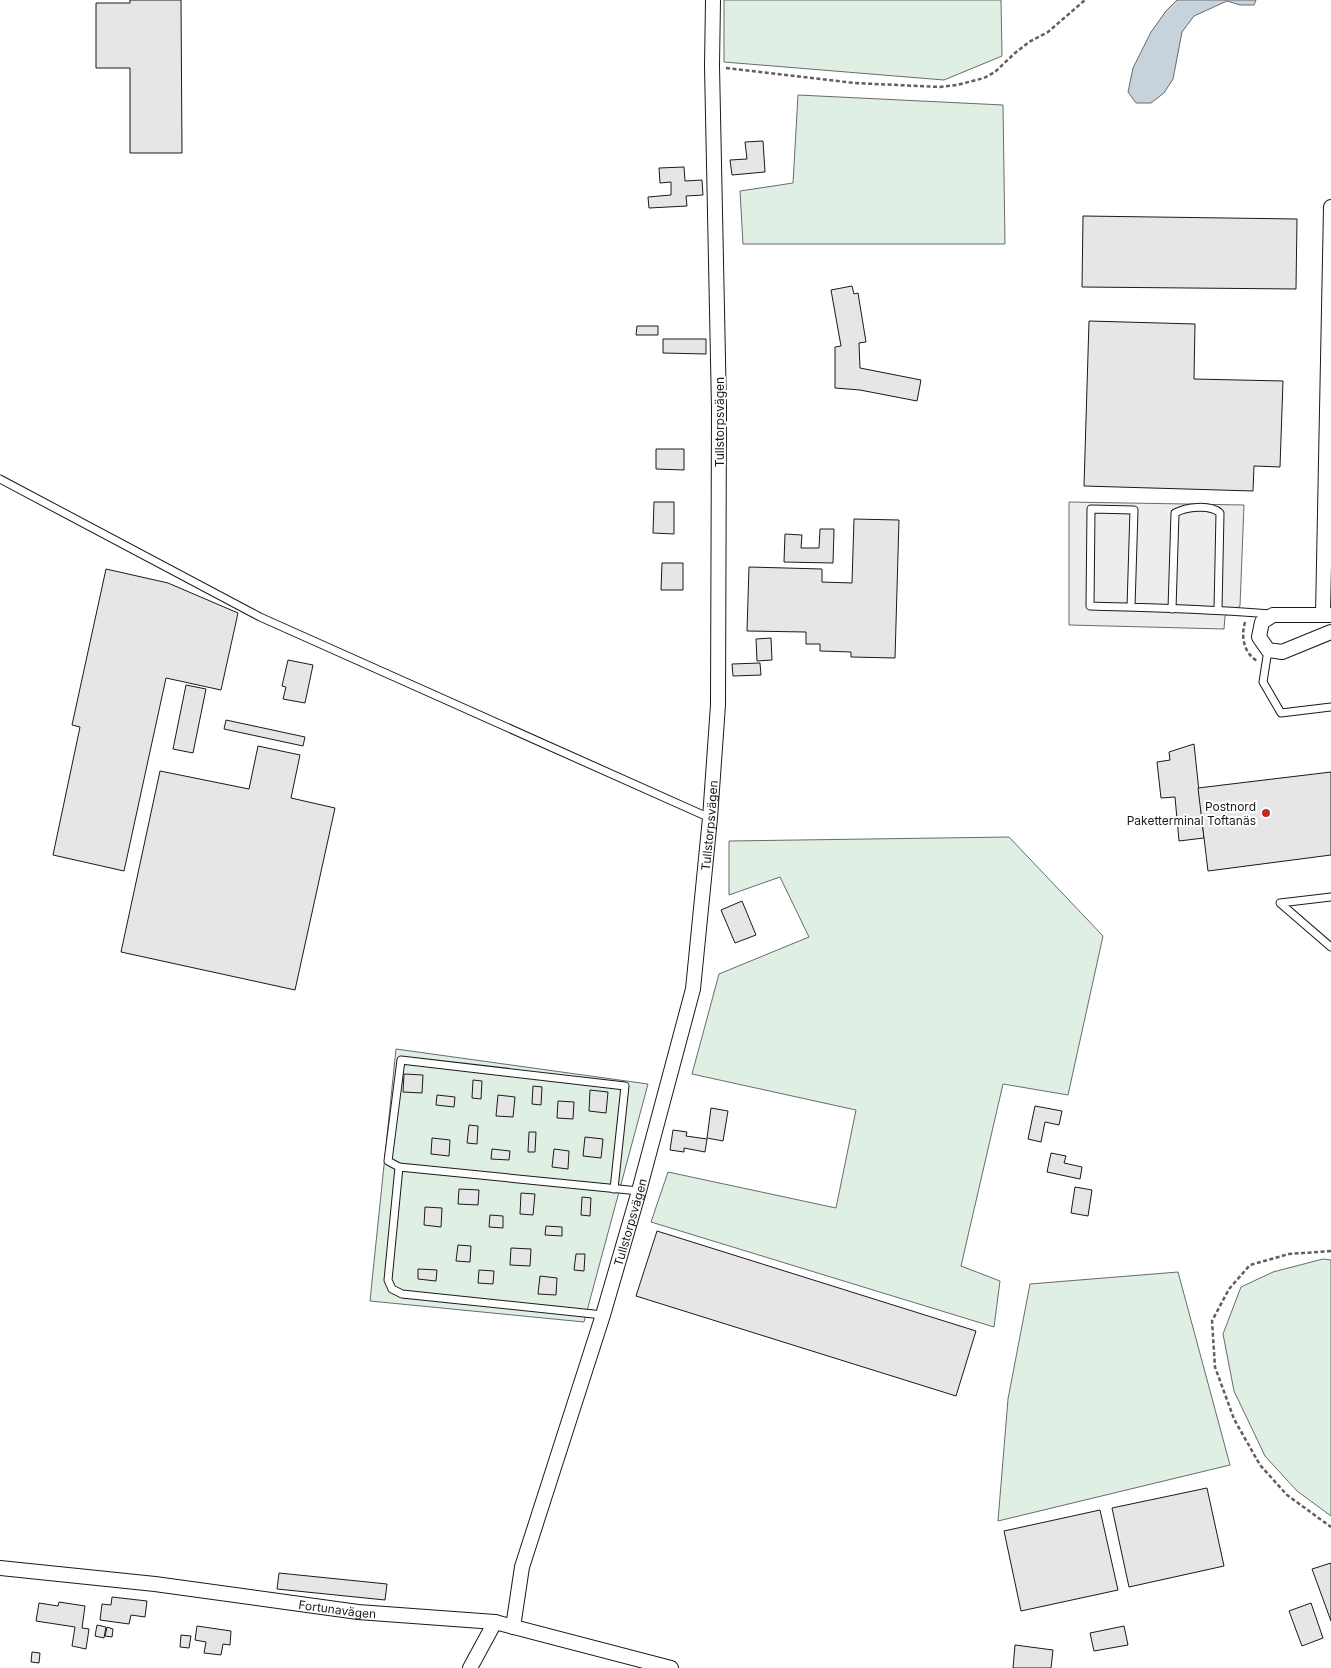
<svg xmlns="http://www.w3.org/2000/svg" width="1331" height="1668" font-family="Inter,sans-serif">
<rect width="100%" height="100%" fill="#fff"/>
<g fill="#e0efe3" stroke="#6a6a6a">
<polygon points="724,0 1001,0 1002,56 944,80 724,62"/>
<polygon points="798,95 1003,105 1005,244 743,244 740,191 793,183"/>
<polygon points="1009,837 1103,936 1068,1095 1003,1084 961,1266 1000,1281 994,1327 651,1222 668,1172 836,1208 856,1110 692,1074 719,974 809,937 780,877 729,895 729,841"/>
<polygon points="396,1049 648,1084 584,1322 370,1301"/>
<polygon points="1323,1259 1331,1260 1331,1516 1297,1491 1265,1456 1234,1391 1223,1334 1241,1287 1273,1272"/>
<polygon points="1178,1272 1230,1465 998,1521 1008,1399 1030,1284"/>
</g>
<polygon fill="#ededed" stroke="#6a6a6a" points="1069,502 1244,505 1240,606 1225,616 1224,629 1069,625"/>
<polygon fill="#c6d2dc" stroke="#6a6a6a" points="1177,0 1256,0 1254,5 1240,5 1227,1 1194,16 1182,32 1173,79 1164,93 1151,103 1136,103 1128,92 1133,68 1151,32 1166,11"/>
<g fill="#e6e6e6" stroke="#1a1a1a">
<polygon points="130,0 181,0 182,153 130,153 130,68 96,68 96,3 130,3"/>
<polygon points="763,141 765,172 732,175 730,160 747,159 745,142"/>
<polygon points="684,167 685,181 702,180 703,195 686,196 687,206 649,208 648,197 671,195 671,182 660,183 659,168"/>
<polygon points="1083,216 1297,219 1296,289 1082,287"/>
<polygon points="852,286 854,294 858,293 866,342 859,343 860,368 921,380 917,401 860,390 835,388 835,347 841,346 831,290"/>
<polygon points="1089,321 1195,324 1194,379 1283,381 1280,467 1254,466 1253,491 1084,486"/>
<polygon points="637,326 658,326 658,335 636,335"/>
<polygon points="663,339 706,339 706,354 663,353"/>
<polygon points="656,449 684,449 684,470 656,469"/>
<polygon points="654,502 674,502 674,534 653,533"/>
<polygon points="854,519 899,520 895,658 851,657 851,652 820,651 820,644 806,644 806,632 747,631 749,567 822,569 822,582 852,583"/>
<polygon points="820,529 834,529 833,563 784,562 785,534 802,535 801,548 819,548"/>
<polygon points="662,563 683,563 683,590 661,590"/>
<polygon points="106,569 168,583 238,613 221,690 166,678 124,871 53,855 80,727 72,725"/>
<polygon points="771,638 772,660 757,661 756,639"/>
<polygon points="288,660 313,665 305,703 283,699 286,687 282,686"/>
<polygon points="760,663 761,675 733,676 732,664"/>
<polygon points="186,685 206,689 193,753 173,749"/>
<polygon points="226,720 305,737 303,746 224,729"/>
<polygon points="1194,744 1204,838 1179,841 1175,797 1161,798 1157,762 1170,760 1169,752"/>
<polygon points="258,746 300,755 291,798 335,808 295,990 121,952 160,771 249,789"/>
<polygon points="1331,772 1331,855 1208,871 1198,788"/>
<polygon points="742,901 756,935 735,943 721,910"/>
<polygon points="404,1074 423,1075 422,1093 403,1092"/>
<polygon points="473,1080 482,1081 481,1099 472,1098"/>
<polygon points="533,1086 542,1087 541,1105 532,1104"/>
<polygon points="590,1090 608,1092 606,1113 589,1111"/>
<polygon points="437,1095 455,1097 454,1107 436,1105"/>
<polygon points="498,1095 515,1097 513,1117 496,1116"/>
<polygon points="558,1101 574,1102 573,1119 557,1118"/>
<polygon points="1035,1106 1062,1111 1059,1125 1045,1122 1041,1142 1028,1139"/>
<polygon points="711,1108 728,1111 723,1141 707,1138"/>
<polygon points="469,1125 478,1126 477,1144 467,1143"/>
<polygon points="673,1130 687,1132 686,1136 707,1139 705,1152 684,1148 684,1152 670,1150"/>
<polygon points="529,1132 536,1132 535,1152 528,1152"/>
<polygon points="585,1137 603,1139 601,1158 583,1156"/>
<polygon points="432,1138 450,1140 449,1156 431,1154"/>
<polygon points="492,1149 510,1151 509,1160 491,1159"/>
<polygon points="554,1149 569,1151 568,1169 552,1167"/>
<polygon points="1051,1153 1066,1156 1064,1163 1082,1167 1080,1179 1047,1172"/>
<polygon points="1075,1187 1092,1190 1088,1216 1071,1213"/>
<polygon points="459,1189 479,1190 478,1205 458,1204"/>
<polygon points="521,1193 535,1194 533,1215 520,1214"/>
<polygon points="582,1197 591,1198 590,1216 581,1215"/>
<polygon points="425,1207 442,1208 441,1227 424,1225"/>
<polygon points="490,1215 503,1216 503,1228 489,1227"/>
<polygon points="546,1226 562,1227 562,1236 545,1235"/>
<polygon points="657,1231 976,1331 956,1396 636,1296"/>
<polygon points="458,1245 471,1246 470,1262 456,1261"/>
<polygon points="511,1248 531,1249 530,1266 510,1265"/>
<polygon points="576,1254 585,1254 584,1271 574,1270"/>
<polygon points="418,1269 437,1270 436,1281 418,1279"/>
<polygon points="479,1270 494,1271 493,1284 478,1283"/>
<polygon points="540,1276 557,1278 556,1295 538,1294"/>
<polygon points="1207,1488 1224,1566 1129,1587 1112,1508"/>
<polygon points="1100,1510 1118,1590 1021,1611 1004,1531"/>
<polygon points="1331,1563 1331,1621 1312,1569"/>
<polygon points="279,1573 387,1584 385,1600 277,1589"/>
<polygon points="112,1597 147,1601 145,1617 131,1615 129,1624 100,1620 102,1604 111,1605"/>
<polygon points="59,1602 85,1606 82,1628 89,1629 86,1649 72,1646 75,1627 36,1621 39,1603 58,1606"/>
<polygon points="1311,1603 1323,1638 1302,1646 1289,1611"/>
<polygon points="97,1625 106,1627 104,1638 95,1636"/>
<polygon points="197,1626 231,1631 230,1645 223,1644 221,1655 204,1653 206,1642 195,1640"/>
<polygon points="1124,1626 1128,1645 1094,1651 1090,1633"/>
<polygon points="107,1627 113,1629 112,1637 105,1636"/>
<polygon points="181,1635 191,1636 189,1648 180,1647"/>
<polygon points="1015,1645 1053,1650 1051,1668 1013,1668"/>
<polygon points="32,1652 40,1653 39,1663 31,1662"/>
</g>
<g fill="none" stroke-linecap="round" stroke-linejoin="round">
<defs>
<g id="lane">
<polyline points="0,479 260,617 710,818"/>
<path d="M1131 607 1134 510 1091 509 1090 606C1150 608 1210 609 1270 614"/>
<path d="M1172 609 1175 513C1186 507 1210 504 1220 513L1218 610"/>
<polyline points="1268,650 1263,682 1281,713 1331,707"/>
<polyline points="1331,897 1280,903 1331,947"/>
<polyline points="399,1167 388,1161 401,1060 625,1086 614,1189"/>
<polyline points="603,1315 402,1294 392,1289 388,1280 399,1167 639,1191"/>
</g>
<g id="street">
<polyline points="1323,615 1331,207"/>
<polyline points="1330,615 1273,615 1262,622 1259,637 1268,650 1282,652 1331,632"/>
<path id="s1" d="M0 1568 155 1584 358 1612 495 1622 671 1668"/>
<path id="s2" d="M513 1627 522 1567 603 1315 639 1191 693 989 710 818 718 705 719 408 712 66 713 0"/>
<polyline points="470,1668 495,1622"/>
</g>
</defs>
<use href="#lane" stroke="#1a1a1a" stroke-width="9"/>
<use href="#street" stroke="#1a1a1a" stroke-width="16"/>
<g stroke="#5f5f5f" stroke-width="2.5" stroke-dasharray="4 2.5" stroke-linecap="butt">
<polyline points="726,68 854,83 940,87 957,85 984,78 995,72 1015,53 1029,42 1048,32 1085,0"/>
<path d="M1245 622C1241 636 1243 652 1257 661"/>
<polyline points="1331,1251 1289,1254 1250,1265 1229,1289 1212,1321 1215,1367 1234,1419 1260,1465 1287,1495 1331,1527"/>
</g>
<use href="#lane" stroke="#fff" stroke-width="7"/>
<use href="#street" stroke="#fff" stroke-width="14"/>
</g>
<circle fill="#c62828" stroke="#fff" stroke-width="2" cx="1266" cy="813" r="5"/>
<g text-anchor="middle" dominant-baseline="central" stroke-width="4" stroke-linejoin="round" paint-order="stroke">
<g font-size="12" fill="#1a1a1a" stroke="#fff">
<text transform="translate(719 422) rotate(-90)">Tullstorpsvägen</text>
<text stroke="none"><textPath href="#s2" startOffset="828">Tullstorpsvägen</textPath></text>
<text stroke="none"><textPath href="#s2" startOffset="422">Tullstorpsvägen</textPath></text>
<text stroke="none"><textPath href="#s1" startOffset="340">Fortunavägen</textPath></text>
</g>
<g font-size="12" fill="#1a1a1a" stroke="#fff" text-anchor="end">
<text x="1256" y="806">Postnord<tspan x="1256" dy="14">Paketterminal Toftanäs</tspan></text>
</g>
</g>
</svg>
